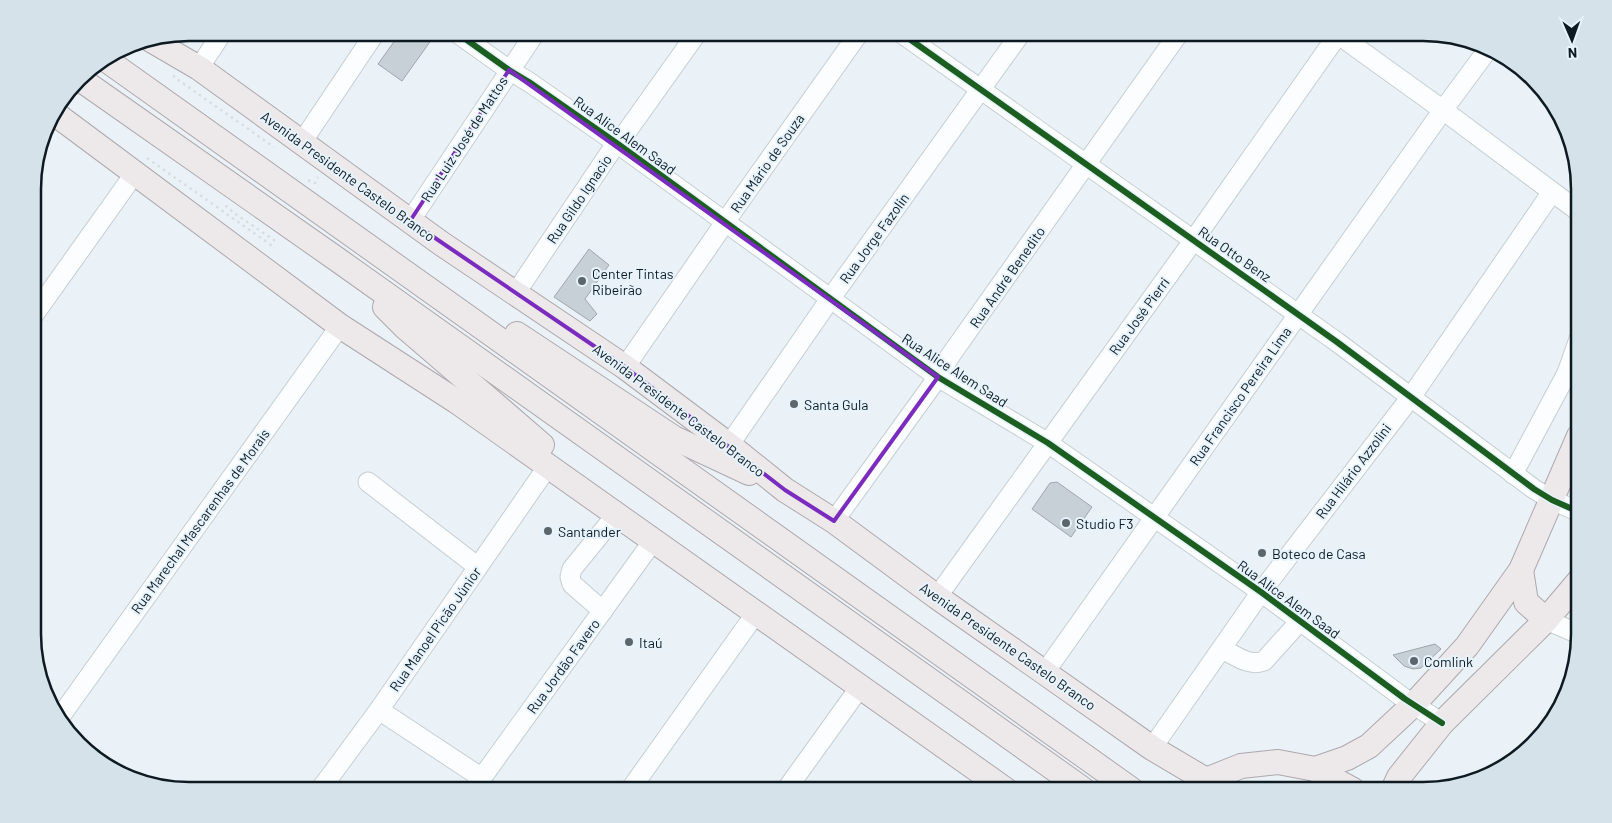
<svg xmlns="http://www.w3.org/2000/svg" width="1612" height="823" font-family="Barlow,sans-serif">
<rect width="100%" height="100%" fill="#ebf2f7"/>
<g fill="#c6d0d6" stroke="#9da7ac">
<polygon points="401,32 437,32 402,81 378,64"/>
<polygon points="589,249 609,265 585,299 597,314 590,321 554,297"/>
<polygon points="1057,482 1092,507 1071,537 1032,509 1050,483"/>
<polygon points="1435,644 1441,649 1421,668 1413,669 1404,666 1393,655"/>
</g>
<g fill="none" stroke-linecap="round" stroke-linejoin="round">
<defs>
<g id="minor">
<polyline points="457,33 509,70 529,82 618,144 938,377 1048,443 1261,592 1405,699 1442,723"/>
<polyline points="901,33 1337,342 1534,489 1552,500 1579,512"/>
<polyline points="1336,33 1443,110 1578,211"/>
<polyline points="199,68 222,33"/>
<polyline points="302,142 375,33"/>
<polyline points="410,221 535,33"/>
<polyline points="515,294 613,148 618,144 697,33"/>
<polyline points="33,316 135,173"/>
<polyline points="625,367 737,205 859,33"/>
<polyline points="729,445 828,302 1021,33"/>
<polyline points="1513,474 1567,373 1579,339"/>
<polyline points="368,482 478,567"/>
<polyline points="834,521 938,377 950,356 1179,33"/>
<polyline points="937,597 1188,248 1339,33"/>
<polyline points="603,611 572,584 570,577 572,569 616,515"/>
<polyline points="1546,620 1579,634"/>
<path d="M1222 649C1235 655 1249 667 1264 661L1300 621"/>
<polyline points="1045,672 1443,110 1489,48"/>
<polyline points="379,710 482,778"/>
<polyline points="60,717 340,326"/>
<polyline points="1152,748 1261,592 1411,397 1552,192"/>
<polyline points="320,790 379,710 548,466"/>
<polyline points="473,790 653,541"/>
<polyline points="630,790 756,613"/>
<polyline points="786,790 860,687"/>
</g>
<g id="major">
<polyline points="151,40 199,68 442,244 625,367 729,445 785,490 834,521 937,597 1152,748 1206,780"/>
<polyline points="105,59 1132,790"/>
<polyline points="80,79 338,260 1084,790"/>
<polyline points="54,113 340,326 456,401 1006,790"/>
<polyline points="385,307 406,328 542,445"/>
<polyline points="517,334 674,438 749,473"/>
<polyline points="1521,570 1526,602 1546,620"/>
<polyline points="1315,769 1347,758 1369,746 1414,704 1467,646 1521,570 1579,436"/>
<polyline points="1193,789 1206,780 1241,766 1278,762 1315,769 1353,790"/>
<polyline points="1393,790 1399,777 1442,723 1546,620 1579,581"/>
</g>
</defs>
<use href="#minor" stroke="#c4ced4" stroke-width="21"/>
<use href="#major" stroke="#ada8ad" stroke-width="26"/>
<g stroke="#daddde" stroke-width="2.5" stroke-dasharray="2.5 4" stroke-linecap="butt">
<polyline points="174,75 174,77 274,147"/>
<polyline points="147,158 271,245 274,240 234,213 224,204"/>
<polyline points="308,180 315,183 318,177"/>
</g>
<use href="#minor" stroke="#fcfdfe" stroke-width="19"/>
<use href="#major" stroke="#ede9ea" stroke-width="24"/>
<defs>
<g id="cycleway">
<polyline points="457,33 509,70 529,82 618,144 938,377 1048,443 1261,592 1405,699 1442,723"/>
<polyline points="901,33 1337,342 1534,489 1552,500 1579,512"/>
</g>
</defs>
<use href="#cycleway" stroke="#e6f3fc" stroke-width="9"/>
<use href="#cycleway" stroke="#1b5e20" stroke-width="6"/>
</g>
<path fill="none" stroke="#7b2cbf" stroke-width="4" stroke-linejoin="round" d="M509 70 938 377 834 521 785 490 625 367 410 221Z"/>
<g fill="#5b666c" stroke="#e6f3fc" stroke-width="2">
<circle cx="582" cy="281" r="5"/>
<circle cx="794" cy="404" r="5"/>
<circle cx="1066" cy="523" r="5"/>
<circle cx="548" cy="531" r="5"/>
<circle cx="1262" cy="553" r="5"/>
<circle cx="629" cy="642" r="5"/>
<circle cx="1414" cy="661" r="5"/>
</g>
<g text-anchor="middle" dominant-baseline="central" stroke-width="4" stroke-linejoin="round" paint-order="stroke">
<g font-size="14" fill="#0e1a21" stroke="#e6f3fc">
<text transform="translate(625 135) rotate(36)">Rua Alice Alem Saad</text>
<text transform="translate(464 139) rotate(-57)">Rua Luiz José de Mattos</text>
<text transform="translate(767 163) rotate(-55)">Rua Mário de Souza</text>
<text transform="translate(348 176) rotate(36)">Avenida Presidente Castelo Branco</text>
<text transform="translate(579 199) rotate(-56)">Rua Gildo Ignacio</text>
<text transform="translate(874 238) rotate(-54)">Rua Jorge Fazolin</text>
<text transform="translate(1235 254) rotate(35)">Rua Otto Benz</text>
<text transform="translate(1007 277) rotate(-55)">Rua André Benedito</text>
<text transform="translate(1139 316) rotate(-54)">Rua José Pierri</text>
<text transform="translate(955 370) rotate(33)">Rua Alice Alem Saad</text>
<text transform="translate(1240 396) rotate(-55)">Rua Francisco Pereira Lima</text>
<text transform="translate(679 410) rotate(37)">Avenida Presidente Castelo Branco</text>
<text transform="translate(1353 471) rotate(-53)">Rua Hilário Azzolini</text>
<text transform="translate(200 521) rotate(-54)">Rua Marechal Mascarenhas de Morais</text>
<text transform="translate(1289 599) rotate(36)">Rua Alice Alem Saad</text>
<text transform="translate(435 629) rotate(-55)">Rua Manoel Picão Júnior</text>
<text transform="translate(1008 646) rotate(35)">Avenida Presidente Castelo Branco</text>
<text transform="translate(563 666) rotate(-54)">Rua Jordão Favero</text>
</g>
<g font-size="14" fill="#0e1a21" stroke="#e6f3fc" text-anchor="start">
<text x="592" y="273">Center Tintas<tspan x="592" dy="16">Ribeirão</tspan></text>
<text x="804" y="404">Santa Gula</text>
<text x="1076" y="523">Studio F3</text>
<text x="558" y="531">Santander</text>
<text x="1272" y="553">Boteco de Casa</text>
<text x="639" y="642">Itaú</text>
<text x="1424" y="661">Comlink</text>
</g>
</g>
<path d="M0 0H1612V823H0ZM189 41H1423A148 148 0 0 1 1571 189V634A148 148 0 0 1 1423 782H189A148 148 0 0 1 41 634V189A148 148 0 0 1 189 41Z" fill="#d5e2ea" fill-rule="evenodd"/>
<path fill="none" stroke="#0e1a21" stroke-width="2.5" d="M189 41H1423A148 148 0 0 1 1571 189V634A148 148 0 0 1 1423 782H189A148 148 0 0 1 41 634V189A148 148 0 0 1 189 41Z"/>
<g transform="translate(1572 40) rotate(178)" stroke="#e6f3fc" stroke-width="4" paint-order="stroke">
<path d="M0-4L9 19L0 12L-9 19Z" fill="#0e1a21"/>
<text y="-8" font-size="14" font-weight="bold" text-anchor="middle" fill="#0e1a21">N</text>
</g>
</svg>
